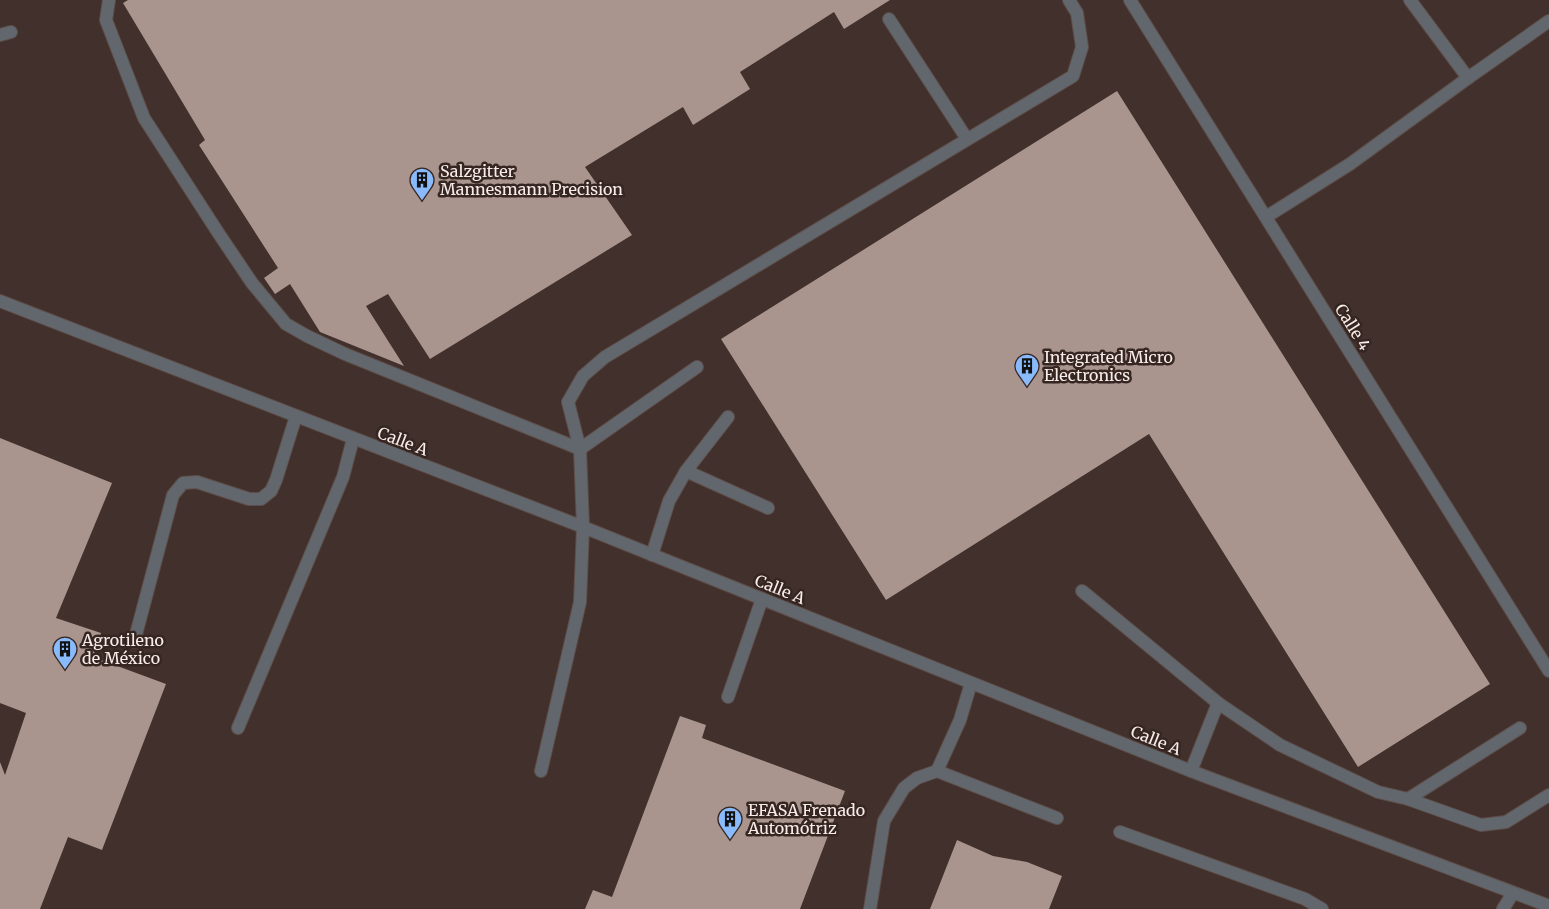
<svg xmlns="http://www.w3.org/2000/svg" width="1549" height="909" font-family="Merriweather,serif">
<rect width="100%" height="100%" fill="#41302b"/>
<g fill="#a9948e">
<polygon points="128,0 890,0 844,29 834,12 740,72 750,89 693,125 683,107 585,167 632,235 430,359 388,294 366,306 404,366 320,332 290,284 275,294 264,278 278,268 199,145 205,140 123,3"/>
<polygon points="1117,91 1490,684 1358,767 1149,434 886,600 721,339"/>
<polygon points="0,438 112,483 56,618 101,633 93,657 166,684 102,850 68,837 40,909 0,909 0,762 5,775 26,713 0,703"/>
<polygon points="680,716 706,725 702,738 845,791 800,909 585,909 593,890 612,897"/>
<polygon points="957,840 993,856 1027,862 1062,876 1049,909 930,909"/>
</g>
<g fill="none" stroke-linecap="round" stroke-linejoin="round">
<defs>
<g id="minor">
<polyline points="109,0 106,20 144,118 219,234 252,283 286,324 307,336 345,354 580,449"/>
<polyline points="1130,0 1549,671"/>
<polyline points="889,19 967,139"/>
<polyline points="0,35 11,32"/>
<polyline points="1468,78 1549,21"/>
<polyline points="1266,217 1350,164 1468,78 1410,0"/>
<polyline points="0,301 583,527 1191,771 1549,906"/>
<polyline points="580,449 697,367"/>
<polyline points="686,471 768,508"/>
<polyline points="652,555 669,501 686,471 728,417"/>
<polyline points="1082,591 1218,703"/>
<polyline points="134,642 173,495 183,483 197,482 249,499 261,499 271,491 276,480 296,416"/>
<polyline points="971,683 960,720 937,771 1057,818"/>
<polyline points="728,697 762,599"/>
<polyline points="238,728 343,477 353,439"/>
<polyline points="541,771 580,602 583,527 580,449 568,402 583,376 605,357 1073,76 1082,47 1077,13 1069,0"/>
<polyline points="1191,771 1218,703 1280,745 1378,792 1408,799 1481,825 1506,822 1549,795"/>
<polyline points="1408,799 1520,728"/>
<polyline points="1120,832 1305,899 1322,909"/>
<polyline points="870,909 884,821 904,788 917,778 937,771"/>
<polyline points="1503,909 1513,893"/>
</g>
</defs>
<use href="#minor" stroke="#5e4e49" stroke-width="14"/>
<use href="#minor" stroke="#62676e" stroke-width="12"/>
</g>
<defs>
<symbol id="building-pin" viewBox="-11 -11 22 30"><path d="M0 17L-7.5 6A9.5 9.5 0 1 1 7.5 6Z" fill="#88bafc" stroke="#362621"/><path d="M-4-6H4V6H1V3H-1V6H-4ZM-2.5-4.3h1.7v1.8h-1.7ZM.8-4.3h1.7v1.8H.8ZM-2.5-1h1.7V.8h-1.7ZM.8-1h1.7V.8H.8Z" fill="#111"/></symbol>
</defs>
<g fill-rule="evenodd">
<use href="#building-pin" x="408" y="166" width="28" height="38"/>
<use href="#building-pin" x="1013" y="352" width="28" height="38"/>
<use href="#building-pin" x="51" y="635" width="28" height="38"/>
<use href="#building-pin" x="716" y="805" width="28" height="38"/>
</g>
<g text-anchor="middle" dominant-baseline="central" stroke-width="5" stroke-linejoin="round" paint-order="stroke">
<g font-size="16" fill="#f8ece9" stroke="#362621" text-anchor="start">
<text x="440" y="171">Salzgitter<tspan x="440" dy="18">Mannesmann Precision</tspan></text>
<text x="1044" y="357">Integrated Micro<tspan x="1044" dy="18">Electronics</tspan></text>
<text x="82" y="640">Agrotileno<tspan x="82" dy="18">de México</tspan></text>
<text x="748" y="810">EFASA Frenado<tspan x="748" dy="18">Automótriz</tspan></text>
</g>
<g font-size="16" fill="#f8ece9" stroke="#362621">
<text transform="translate(1353 327) rotate(58)">Calle 4</text>
<text transform="translate(403 441) rotate(21)">Calle A</text>
<text transform="translate(780 589) rotate(22)">Calle A</text>
<text transform="translate(1156 740) rotate(22)">Calle A</text>
</g>
</g>
</svg>
